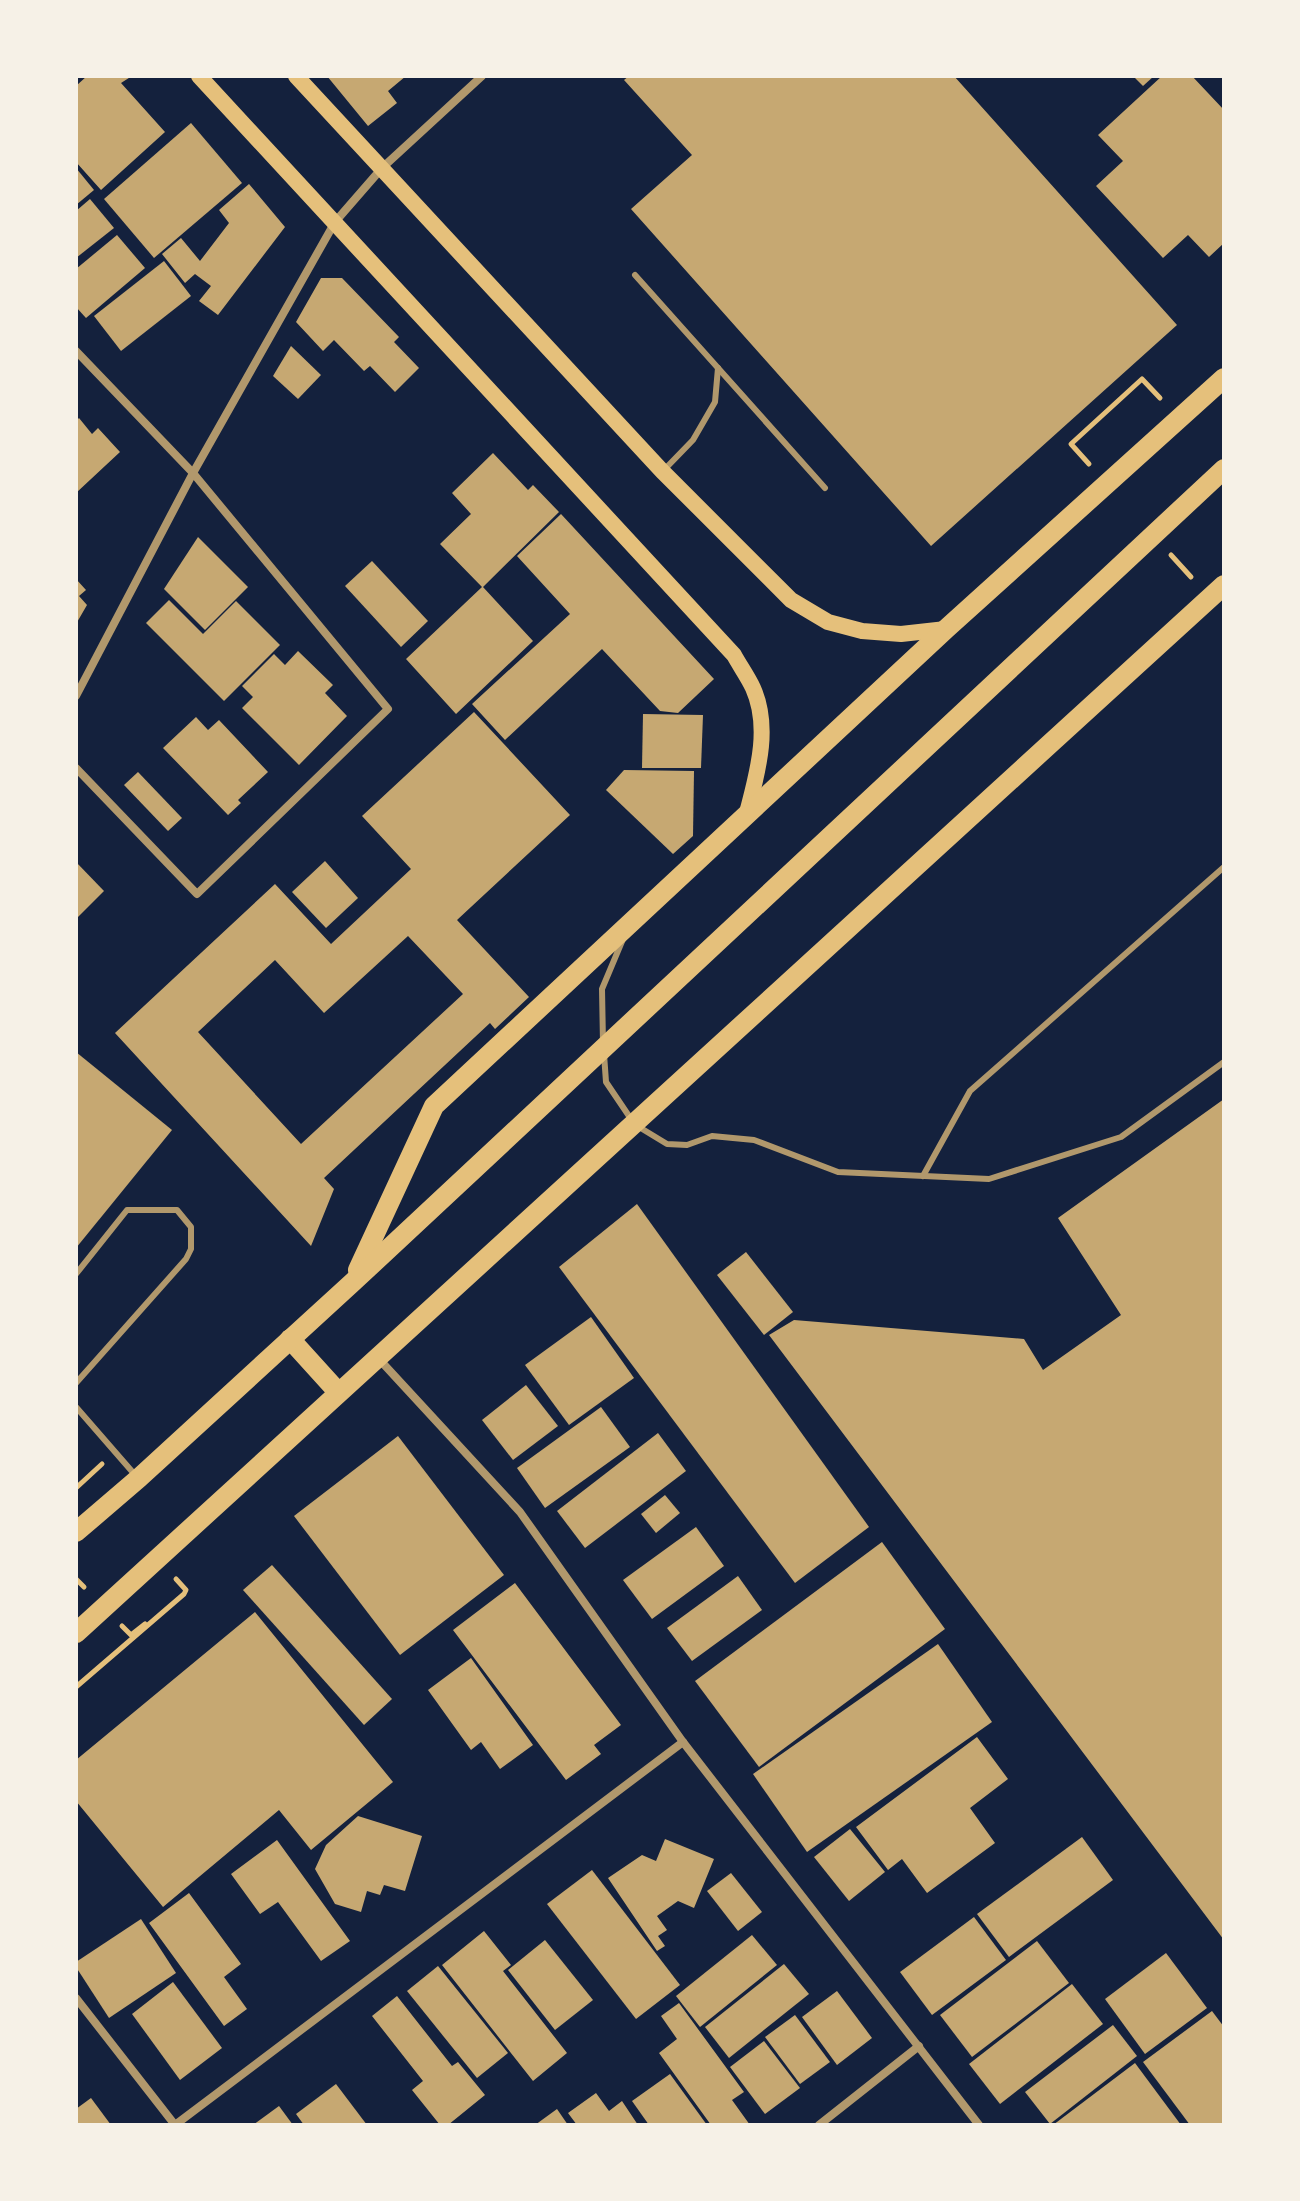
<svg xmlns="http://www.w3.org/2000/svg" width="1300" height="2201" font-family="'Golos Text',sans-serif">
<rect width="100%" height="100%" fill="#14213d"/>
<g fill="#c6a872" fill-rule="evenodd">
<polygon points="87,76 132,76 121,83 165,132 101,190 76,162 76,86"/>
<polygon points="327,76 406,76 388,91 397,103 368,126"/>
<polygon points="629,76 954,76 1177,325 931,546 631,209 692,155 624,80"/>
<polygon points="1133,76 1154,76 1143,86"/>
<polygon points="1162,76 1192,76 1224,110 1224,243 1209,257 1188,235 1163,258 1096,186 1123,161 1098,135"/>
<polygon points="191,123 242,183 154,258 104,199"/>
<polygon points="76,168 94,190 76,205"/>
<polygon points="249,184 285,227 218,315 199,301 211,286 195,274 185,283 162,254 181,238 200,261 229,223 219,210"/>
<polygon points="90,199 114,228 76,258 76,211"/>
<polygon points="117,235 145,268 86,318 76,307 76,269"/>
<polygon points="164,261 191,296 121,351 94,316"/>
<polygon points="321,278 342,278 399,337 394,342 419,368 395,392 370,366 364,371 334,340 323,351 296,322"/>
<polygon points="291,346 321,375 298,399 273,376"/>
<polygon points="79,418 92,434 98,428 120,452 76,493 76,421"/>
<polygon points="493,453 528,490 533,485 559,512 483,587 533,641 456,714 406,659 482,587 440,544 471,514 452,493"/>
<polygon points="561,514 714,679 678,713 660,711 602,649 505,740 472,704 570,614 517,556"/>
<polygon points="198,537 248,587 205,630 164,589"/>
<polygon points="372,561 428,621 401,647 345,586"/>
<polygon points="76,579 86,590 79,596 87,605 76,624"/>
<polygon points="169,600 203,634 236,601 280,645 224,701 146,623"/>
<polygon points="298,651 333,685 325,693 347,716 299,765 242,708 253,697 242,686 274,654 285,665"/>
<path d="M474 712 570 815 457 920 529 997 495 1029 490 1023 324 1178 334 1189 311 1246 115 1033 275 884 331 944 411 869 362 816ZM408 936 463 994 301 1144 198 1032 275 960 324 1013Z"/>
<polygon points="643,714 703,715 701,768 642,768"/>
<polygon points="196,717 208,730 219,720 268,772 238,800 241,803 228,815 163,748"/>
<polygon points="624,770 694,771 693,836 673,854 606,790"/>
<polygon points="138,772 182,818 168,831 124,785"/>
<polygon points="325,861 358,898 326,928 292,892"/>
<polygon points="76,862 104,891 76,919"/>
<polygon points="76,1052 172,1130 76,1248"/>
<polygon points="1224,1099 1224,1940 769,1335 794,1320 1024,1339 1043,1370 1121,1315 1058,1218"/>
<polygon points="637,1204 869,1527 795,1583 559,1267"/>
<polygon points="746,1252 793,1312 764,1335 717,1275"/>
<polygon points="591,1317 634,1378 569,1425 525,1365"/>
<polygon points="526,1385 558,1426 513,1460 482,1420"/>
<polygon points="601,1407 630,1447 545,1508 517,1468"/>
<polygon points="658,1433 686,1471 585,1548 557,1511"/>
<polygon points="398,1436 504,1575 400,1655 294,1516"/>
<polygon points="665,1495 680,1513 656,1533 641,1514"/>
<polygon points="696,1527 724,1566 652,1619 623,1580"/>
<polygon points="882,1542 945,1629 759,1767 695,1681"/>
<polygon points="272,1565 392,1699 364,1725 243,1590"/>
<polygon points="738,1576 762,1610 692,1661 667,1628"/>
<polygon points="515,1583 621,1725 594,1745 601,1754 566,1780 453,1630"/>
<polygon points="255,1612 393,1782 311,1850 279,1810 163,1907 76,1801 76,1760"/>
<polygon points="938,1644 992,1722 807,1852 753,1774"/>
<polygon points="471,1658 533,1745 500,1769 481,1742 471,1750 428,1690"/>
<polygon points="977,1737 1008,1779 970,1808 995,1843 927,1893 902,1859 888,1870 856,1827"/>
<polygon points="358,1816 422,1836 405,1891 384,1885 380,1895 367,1891 361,1912 335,1904 315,1869 326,1845"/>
<polygon points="850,1829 885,1872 849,1901 814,1857"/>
<polygon points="1082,1837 1113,1880 1009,1957 977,1914"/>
<polygon points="665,1839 714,1859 694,1908 678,1901 657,1916 667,1930 658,1936 665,1946 657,1951 608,1878 642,1855 656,1861"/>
<polygon points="277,1840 350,1941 321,1961 278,1902 260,1914 231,1874"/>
<polygon points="592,1870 680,1985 636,2019 547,1904"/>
<polygon points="731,1873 762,1912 738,1931 707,1891"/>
<polygon points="189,1893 241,1964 224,1977 247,2009 224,2026 149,1923"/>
<polygon points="974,1917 1006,1960 932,2015 900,1972"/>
<polygon points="141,1919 176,1973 109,2018 76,1967 76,1962"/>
<polygon points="484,1931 511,1965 503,1971 567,2053 533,2081 442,1965"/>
<polygon points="752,1935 777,1965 700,2027 676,1996"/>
<polygon points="545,1940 593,2000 555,2030 508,1970"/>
<polygon points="1037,1941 1069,1983 972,2057 940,2015"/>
<polygon points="1166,1953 1207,2008 1145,2054 1105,1999"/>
<polygon points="784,1964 809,1994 729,2058 705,2027"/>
<polygon points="438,1966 508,2053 477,2078 407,1991"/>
<polygon points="173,1982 222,2048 180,2080 132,2014"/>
<polygon points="1072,1984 1103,2024 1000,2104 969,2064"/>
<polygon points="837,1991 872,2038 837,2065 802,2017"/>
<polygon points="397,1996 452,2066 458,2062 485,2095 448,2125 440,2125 412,2090 423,2081 372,2016"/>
<polygon points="679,2003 744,2092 732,2100 750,2125 711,2125 659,2053 677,2039 661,2016"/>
<polygon points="1212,2011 1224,2027 1224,2125 1190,2125 1143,2062"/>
<polygon points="795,2015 830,2062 800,2084 765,2037"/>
<polygon points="1113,2025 1137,2056 1050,2124 1025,2092"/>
<polygon points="764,2041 800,2088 765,2114 730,2067"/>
<polygon points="1135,2063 1181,2125 1053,2125"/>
<polygon points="670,2074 707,2125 649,2125 632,2101"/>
<polygon points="336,2084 367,2125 304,2125 296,2114"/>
<polygon points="596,2093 609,2111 622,2101 638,2125 577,2125 568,2113"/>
<polygon points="91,2098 111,2125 76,2125 76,2109"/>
<polygon points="279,2106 293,2125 253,2125"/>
<polygon points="557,2109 568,2125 535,2125"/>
</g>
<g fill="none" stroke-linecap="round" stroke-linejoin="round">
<g stroke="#e5c07b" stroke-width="5">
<polyline points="1089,464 1071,444 1142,379 1160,398"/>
<polyline points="1171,555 1191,577"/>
<polyline points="76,1488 102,1464"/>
<polyline points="76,1579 84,1587"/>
<polyline points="122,1626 131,1635 145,1624"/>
<polyline points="76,1687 184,1594 186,1590 176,1579"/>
</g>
<g stroke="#b1986c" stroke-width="6">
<polyline points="635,275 825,488"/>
<polyline points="663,471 693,440 715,402 718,368"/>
<polyline points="603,1043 602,989 623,939"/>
<polyline points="604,1054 606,1082 631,1119"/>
<polyline points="639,1127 667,1144 687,1145 712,1136 754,1140 838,1172 989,1179 1121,1137 1224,1062"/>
<polyline points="923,1176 970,1091 1224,867"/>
<polyline points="76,1274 127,1210 177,1210 191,1227 191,1249 186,1259 76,1383"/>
<polyline points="76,1407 136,1476"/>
</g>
<g stroke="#b1986c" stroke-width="8">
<polyline points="76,351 193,473 388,709 197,894 76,768"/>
<polyline points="76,696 193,473 335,222 382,168 482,76"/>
<polyline points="378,1358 520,1512 683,1742 979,2125"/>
<polyline points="76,1998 175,2125 683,1742"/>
<polyline points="819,2125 919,2046"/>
</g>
<g stroke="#e5c07b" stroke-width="16">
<path d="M199 76 734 655C740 666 748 677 753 688 771 728 757 774 747 813"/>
<polyline points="296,76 662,471 791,600 828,622 862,631 901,634 946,629"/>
</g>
<g stroke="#e5c07b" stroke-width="20">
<polyline points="358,1270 434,1106 946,629 1224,378"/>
<polyline points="290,1339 338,1392"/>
<polyline points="76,1532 139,1478 353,1282 1224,469"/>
<polyline points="76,1633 1224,585"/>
</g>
</g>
<rect width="1300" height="2201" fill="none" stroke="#f6f1e7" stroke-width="156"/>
</svg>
